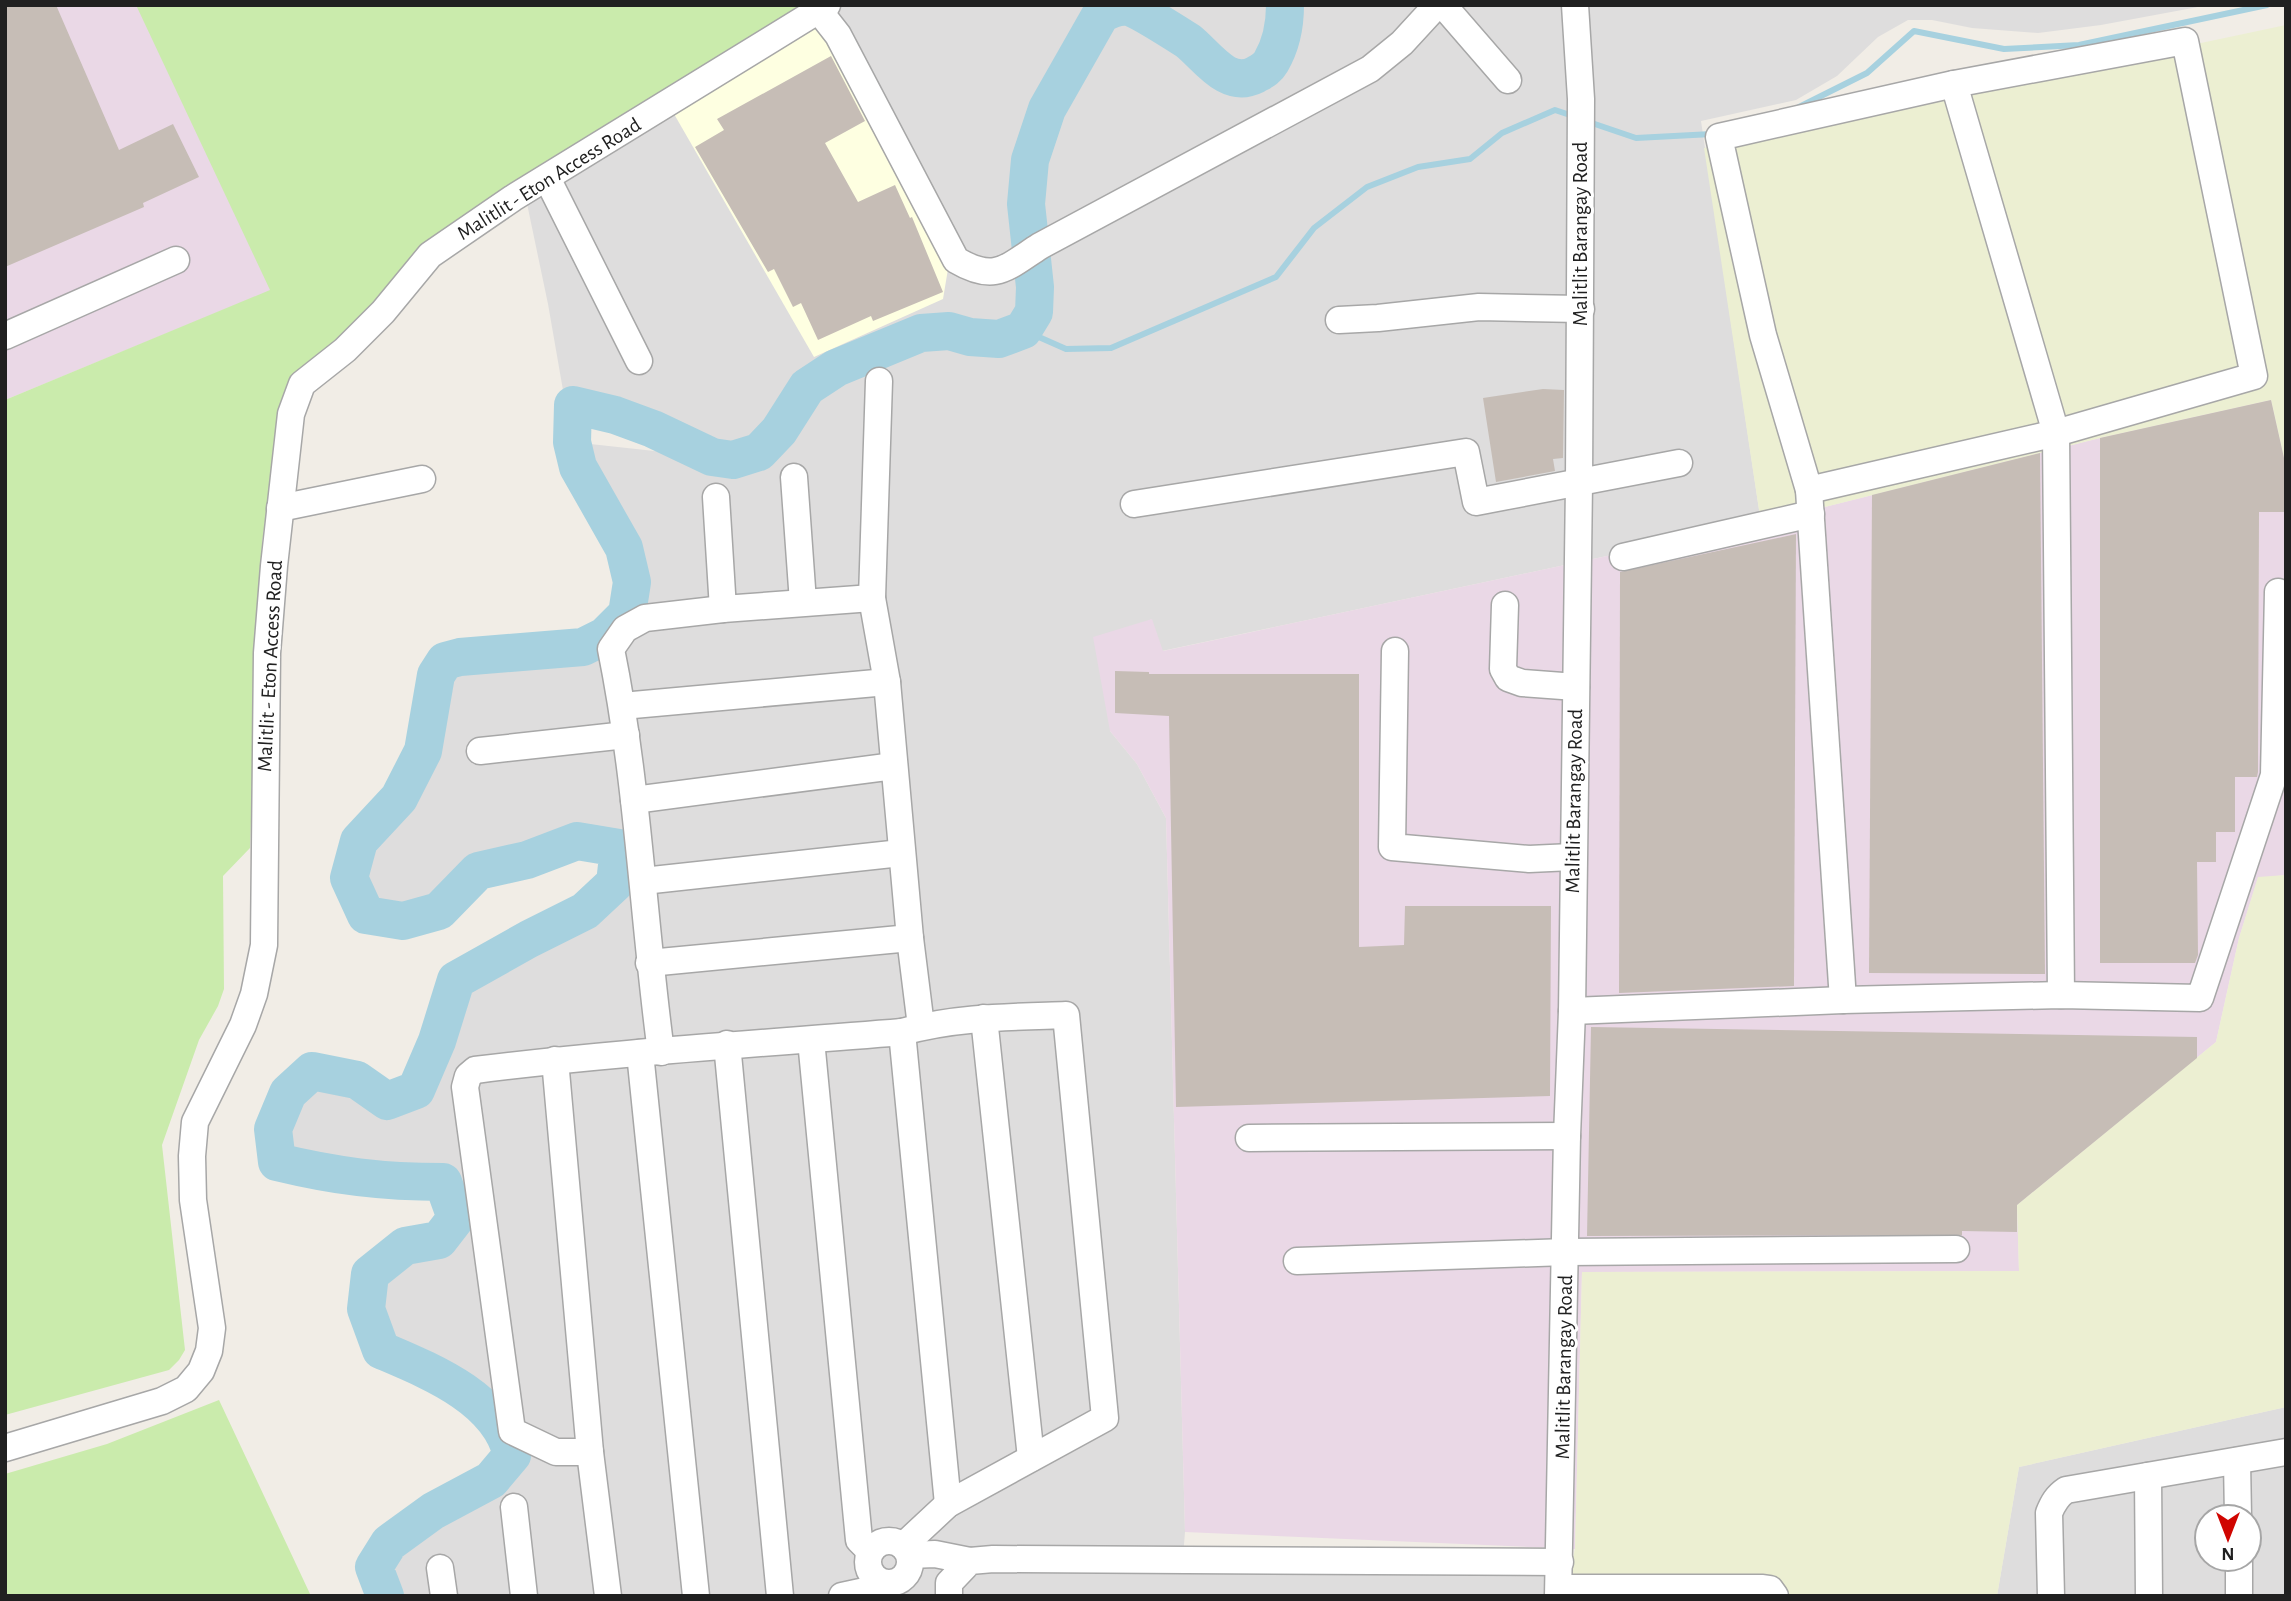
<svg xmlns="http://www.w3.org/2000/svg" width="2291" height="1601" font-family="'Alegreya Sans',sans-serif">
<rect width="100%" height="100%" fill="#f1ede6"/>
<g fill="#dedddd" fill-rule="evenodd">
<path d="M841 5H2198V7L2101 25 2038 33 1972 28 1932 20H1908L1878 37 1837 76 1796 100 1701 121 1761 523 1162 651 1151 619 1110 731 1137 764 1166 818 1185 1532 1183 1556 1551 1565 1549 1596H387L374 1567 389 1543 433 1511 491 1480 512 1455 508 1439 476 1400 432 1372 381 1350 366 1309 370 1274 405 1246 439 1240 456 1218 443 1182H394L331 1175 277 1162 273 1129 288 1093 312 1071 357 1080 387 1101 416 1090 437 1041 456 980 529 939 585 911 615 883 618 848 577 841 527 860 478 871 439 911 403 921 366 915 349 878 359 841 399 798 423 751 436 675 445 661 460 657 583 647 605 636 627 614 632 582 624 548 572 442 548 304 525 194 831 19ZM573 406 615 415 653 429 709 457 572 442Z"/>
<path d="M2286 1407V1596H1997L2019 1467ZM2207 1517H2249V1559H2207Z"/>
</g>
<g fill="#ead8e6">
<polygon points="5,5 137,5 272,290 5,400"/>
<polygon points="2271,400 2286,467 2286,875 2258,878 2239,938 2216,1042 2017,1205 2019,1271 1582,1272 1575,1549 1185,1532 1166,818 1137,764 1110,731 1093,637 1152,619 1163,651 1761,523 2100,438"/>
</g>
<polygon fill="#feffe1" points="831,19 949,263 943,299 814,357 670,107"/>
<g fill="#ecefd2">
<polygon points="2286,25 2286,467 2271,400 2100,438 1761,523 1704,148"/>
<polygon points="2286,875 2286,1407 2019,1467 1997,1596 1565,1596 1575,1549 1582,1272 2019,1271 2017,1205 2216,1042 2239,938 2258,877"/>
</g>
<g fill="#caebac">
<polygon points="136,5 827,5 510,193 380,309 291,378 275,448 262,543 250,848 223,876 224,989 218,1006 199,1040 162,1145 185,1350 179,1360 169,1370 5,1415 5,400 270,290"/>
<polygon points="219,1400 311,1596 5,1596 5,1474 107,1444"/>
</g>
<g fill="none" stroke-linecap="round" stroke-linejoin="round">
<g stroke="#a7d1df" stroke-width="6">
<polyline points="1799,107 1867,73 1914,31 2004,49 2079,45 2267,5"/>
<polyline points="1586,121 1636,138 1712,134"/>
<polyline points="1023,330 1066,349 1111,348 1276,277 1314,228 1367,187 1418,167 1470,159 1502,133 1555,110 1576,117"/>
</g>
<path stroke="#a7d1df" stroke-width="38" d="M385 1596 374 1567 389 1543 433 1511 491 1480 512 1455C499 1398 430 1371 381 1350L366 1309 370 1274 405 1246 439 1240 456 1218 443 1182C382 1182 335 1176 277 1162L273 1129 288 1093 312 1071 357 1080 387 1101 416 1090 437 1041 456 980 529 939 585 911 615 883 619 848 577 841 527 860 478 871 439 911 403 921 366 915 349 878 359 841 399 798 423 751 436 675 445 661 460 657 583 647 605 636 627 614 632 582 624 548 578 467 572 442 573 405 615 415 653 429 712 457 733 460 759 452 779 431 807 387 836 368 921 333 949 331 970 337 999 339 1023 330 1034 312 1035 287 1026 204 1030 160 1047 109 1101 14C1111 9 1121 4 1132 8 1144 13 1177 34 1188 41 1207 56 1227 89 1255 75 1262 71 1267 69 1271 62 1281 45 1285 25 1285 5"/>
</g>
<g fill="#c6bdb6">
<polygon points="5,5 56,5 119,150 173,124 199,177 143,203 144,207 5,267"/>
<polygon points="831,56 865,121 825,143 858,202 895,185 910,218 912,217 943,292 873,321 871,316 818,340 801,303 793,307 774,269 768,272 695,147 724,130 717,119"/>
<polygon points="1543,389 1564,390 1563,458 1553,459 1555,471 1496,482 1483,398"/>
<polygon points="2271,400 2286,467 2286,512 2259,512 2258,772 2257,777 2235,777 2235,832 2216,832 2216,862 2197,862 2198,955 2195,963 2100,963 2100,438"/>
<polygon points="2040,453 2045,974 1869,973 1872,495"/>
<polygon points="1796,534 1794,986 1619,993 1620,572"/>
<polygon points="1115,671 1149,672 1149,674 1359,674 1359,947 1404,945 1405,906 1551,906 1550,1096 1176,1107 1169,716 1115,713"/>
<polygon points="1591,1027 2197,1037 2197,1058 2017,1205 2017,1232 1962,1231 1962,1235 1587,1236"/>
</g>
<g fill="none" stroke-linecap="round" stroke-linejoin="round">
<defs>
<g id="minor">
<polyline points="1443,5 1508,80"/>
<path d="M820 12 838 35 956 260C995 283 1006 268 1040 246L1370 69 1402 43 1437 5"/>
<polygon points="2185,41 2254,376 2056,433 1809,490 1763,335 1719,137 1954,84"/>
<polyline points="1954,84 2056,433 2061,995"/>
<polyline points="547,178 639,361"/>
<polyline points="1339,320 1378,318 1479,307 1581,309"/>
<polyline points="5,336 176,260"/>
<polyline points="879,381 872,598 887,682 910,938 921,1026"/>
<polyline points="794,477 803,602"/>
<polyline points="1809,490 1843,1000"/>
<polyline points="716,497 723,609"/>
<polyline points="1134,504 1466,452 1476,502 1679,463"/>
<polyline points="280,508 422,479"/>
<polyline points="1623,557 1811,514"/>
<polyline points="1505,605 1503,669 1508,678 1522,683 1576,687"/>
<polyline points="1395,651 1392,847 1529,859 1572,857"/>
<polyline points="622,706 887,682"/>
<polyline points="480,751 626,735"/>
<polyline points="634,800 894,766"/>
<polyline points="643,881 901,853"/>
<polyline points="649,963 910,938"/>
<polyline points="1572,1011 1843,1000 2061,995 2200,998 2274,775 2278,592"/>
<polyline points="984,1018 1031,1458"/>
<polyline points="902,1032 948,1504"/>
<polyline points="811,1040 859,1540 870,1551"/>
<polyline points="727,1044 780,1596"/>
<path d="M661 1052C643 918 638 782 611 649L625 629 645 618 723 609 872 598"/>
<polyline points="640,1053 696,1596"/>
<polyline points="555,1060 590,1452 608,1596"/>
<polyline points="1249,1138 1567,1136"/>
<polyline points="1297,1261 1566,1252 1956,1249"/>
<polyline points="5,1448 162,1401 186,1389 201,1371 209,1351 212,1328 193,1200 192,1156 195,1122 243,1025 254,994 264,945 267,653 274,566 291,414 302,384 345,350 383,312 430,255 513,198 827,5"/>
<path d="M590 1452H556L512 1431 465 1087 468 1076 475 1070C617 1052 759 1044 902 1032 955 1017 1011 1017 1066 1015L1105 1418 948 1504 903 1546"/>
<polyline points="2237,1461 2238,1517"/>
<polyline points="2148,1476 2149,1596"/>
<polyline points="514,1507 524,1596"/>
<circle cx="889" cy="1562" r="21"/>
<polyline points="910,1555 935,1554 970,1561"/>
<polyline points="2239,1559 2239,1596"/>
<polyline points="440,1568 444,1596"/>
<polyline points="1559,1588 1763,1588 1770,1589 1775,1596"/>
<polyline points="842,1596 865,1591 878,1581"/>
<polyline points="949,1596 949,1583 970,1561 993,1559 1560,1562"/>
<polyline points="1558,1596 1567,1136 1572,1011 1579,483 1581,99 1575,5"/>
<path d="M2051 1596 2049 1513C2053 1503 2057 1496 2066 1490L2286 1452"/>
</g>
</defs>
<use href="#minor" stroke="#a7a7a7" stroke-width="29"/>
<use href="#minor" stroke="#fff" stroke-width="26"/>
</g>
<g text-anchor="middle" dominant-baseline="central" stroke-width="6" stroke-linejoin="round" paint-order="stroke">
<g font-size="21" fill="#202020" stroke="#fff">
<text transform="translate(549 179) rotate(-32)">Malitlit - Eton Access Road</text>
<text transform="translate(1580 234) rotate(-90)">Malitlit Barangay Road</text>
<text transform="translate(270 666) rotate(-87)">Malitlit - Eton Access Road</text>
<text transform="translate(1574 801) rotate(-89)">Malitlit Barangay Road</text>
<text transform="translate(1564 1367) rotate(-89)">Malitlit Barangay Road</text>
</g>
</g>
<rect width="2291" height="1601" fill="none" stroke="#202020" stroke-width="14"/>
<g transform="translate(2228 1538) rotate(180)"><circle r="33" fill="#ffffff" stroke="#a6a6a6" stroke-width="2"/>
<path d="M0-5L12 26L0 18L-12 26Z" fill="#d00500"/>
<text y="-10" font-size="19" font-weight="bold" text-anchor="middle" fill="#202020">N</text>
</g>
</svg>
